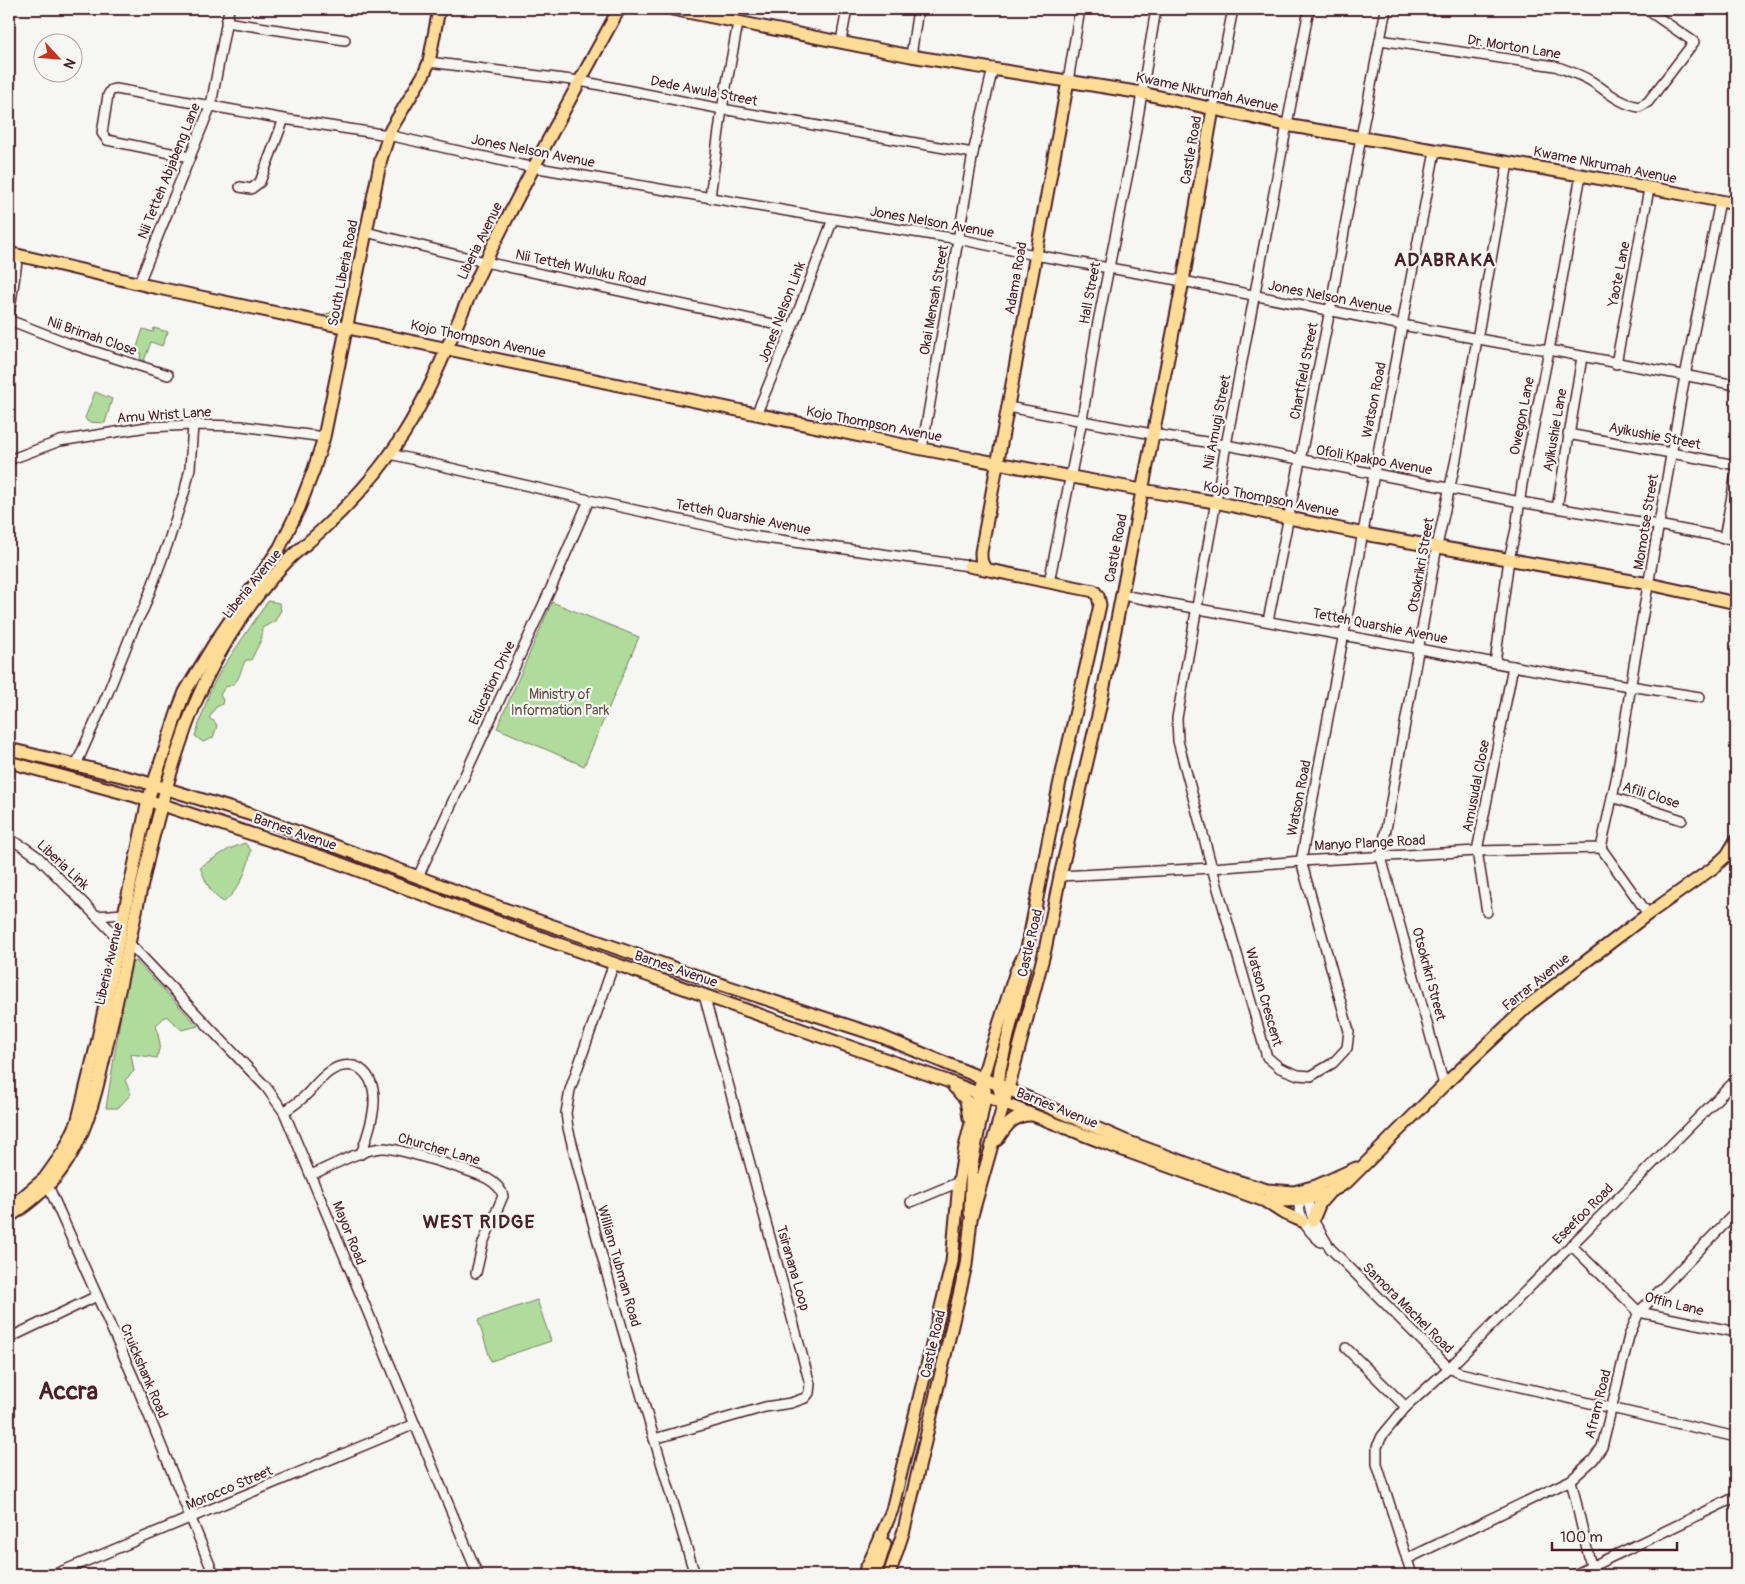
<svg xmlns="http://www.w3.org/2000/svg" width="1745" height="1584" font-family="Pangolin,sans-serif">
<rect width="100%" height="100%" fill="#f6f6f2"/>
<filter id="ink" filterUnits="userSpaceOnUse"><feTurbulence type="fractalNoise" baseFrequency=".02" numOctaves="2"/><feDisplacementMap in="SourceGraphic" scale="10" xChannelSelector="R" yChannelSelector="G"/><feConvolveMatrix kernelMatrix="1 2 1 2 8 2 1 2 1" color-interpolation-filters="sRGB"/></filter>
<g filter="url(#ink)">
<g fill="#afdc9b" stroke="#7c7e63">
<polygon points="339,311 345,313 347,321 322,320 324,315 331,312"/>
<polygon points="154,328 168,332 162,346 151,342 144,361 140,359 141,353 136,350 143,329 153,332"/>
<polygon points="95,392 112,399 105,423 88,422 85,418"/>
<path d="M268 601 279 603 281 610 275 621 262 628 261 640 251 660H246C239 670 241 685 225 687L220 695 223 700 222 704 215 708 209 718 215 722 217 726 213 738 203 742 195 736 210 691 221 670Z"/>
<polygon points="552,602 639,637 584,766 497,728"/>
<path d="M245 843 251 850C248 869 240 889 224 902 211 896 205 880 200 867L229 849Z"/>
<polygon points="136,961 198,1026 182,1030 166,1016 156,1025 160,1044 157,1058 131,1054 134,1071 125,1080 131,1094 118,1108 106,1108 129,965"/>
<polygon points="537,1300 551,1341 491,1361 478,1320"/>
</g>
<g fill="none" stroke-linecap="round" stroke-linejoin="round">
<defs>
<g id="minor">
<polyline points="1309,9 1226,445 1177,718 1178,741 1212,868 1267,1057 1280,1068 1298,1075 1311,1076 1333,1063 1347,1048 1349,1031 1301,861 1435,151"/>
<polyline points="226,22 345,40"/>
<path d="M1380 40 1555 66C1568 71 1580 74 1591 81 1607 91 1620 104 1639 107L1648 102 1694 42 1646 9"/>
<polyline points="841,41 847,9"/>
<polyline points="911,56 918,9"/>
<polyline points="429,62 580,81 722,109 973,153"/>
<polyline points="1068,81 1080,9"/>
<polyline points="1213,109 1233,9"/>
<polyline points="190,157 107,140 102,133 108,95 111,90 116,89 284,119 388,135 521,165 833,219 958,239 1035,255 1183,281 1402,325 1512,345 1549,350 1736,385"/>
<polyline points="240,187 251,189 260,182 284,119"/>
<polyline points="710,197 722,109 738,23"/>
<polyline points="366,232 485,262 792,328"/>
<polyline points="139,283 211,105 229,9"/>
<polyline points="9,315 18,255"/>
<polyline points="9,320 68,343 168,375"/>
<polyline points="1616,364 1649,189"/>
<polyline points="1008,407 1152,434 1226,445 1520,502 1658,525 1736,540"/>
<polyline points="756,415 792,328 833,219"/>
<polyline points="1568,434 1736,465"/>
<polyline points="922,449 973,153 993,68"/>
<polyline points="390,454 589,500 758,537 969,566"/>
<polyline points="9,460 60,441 147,427 193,425 241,426 324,437"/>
<polyline points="1557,508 1582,357"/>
<polyline points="1724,538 1736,474"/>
<polyline points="1049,582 1082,420 1097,327 1132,153 1156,9"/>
<polyline points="1122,595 1573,677 1700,697"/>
<polyline points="1268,621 1330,310 1361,137 1386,9"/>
<polyline points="1495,663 1509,559 1516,529 1522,484 1549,350 1581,175"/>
<polyline points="76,765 107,695 134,627 144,608 169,540 185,490 190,468 193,425"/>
<polyline points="1612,797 1682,820"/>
<polyline points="9,839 24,847 38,857 119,939"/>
<polyline points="1601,848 1617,775 1634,665 1685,376 1720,201"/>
<polyline points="1601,848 1648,914"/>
<polyline points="1060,876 1212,868 1301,861 1477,851 1601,848"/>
<polyline points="418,877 551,588 589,500"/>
<polyline points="1487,912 1477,851 1513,666"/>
<polyline points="96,916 124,914"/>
<polyline points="129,943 266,1087 284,1112 478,1575"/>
<path d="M614 963 570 1090 566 1113 568 1128C606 1278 650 1427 695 1575"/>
<polyline points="1444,1085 1381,857 1437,546 1456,459 1508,163"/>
<path d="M284 1112C292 1106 299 1102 306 1095 315 1086 322 1075 334 1069 341 1065 352 1064 359 1068 387 1086 369 1131 361 1154"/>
<path d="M311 1175C331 1166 360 1150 382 1148 396 1147 475 1172 488 1179 495 1183 501 1188 503 1196L483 1243 476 1273"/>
<polyline points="46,1181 134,1379 214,1575"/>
<polyline points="1306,1195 1313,1220 1330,1248 1449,1368 1460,1373 1736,1437"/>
<path d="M1299 1196C1297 1215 1306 1230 1321 1242"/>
<polyline points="911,1202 959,1182"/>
<polyline points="1571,1245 1639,1312 1736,1332"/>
<polyline points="9,1338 97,1296"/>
<polyline points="1346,1348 1406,1407"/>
<polyline points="654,1439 765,1407 791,1403 805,1398 809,1393 810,1384 704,995"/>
<polyline points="1571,1480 1593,1575"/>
<polyline points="1407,1559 1571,1480 1593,1460 1602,1447 1629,1336 1639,1312 1736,1212"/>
<polyline points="53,1575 415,1424"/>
<polyline points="1412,1575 1377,1464 1377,1447 1382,1436 1406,1407 1449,1368 1736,1080"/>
<polyline points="1574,1575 1736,1497"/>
</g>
<g id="major">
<polyline points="672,9 911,56 1142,93 1286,125 1581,175 1736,204"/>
<polyline points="9,253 149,286 922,449 1142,490 1215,502 1364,534 1649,584 1736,603"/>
<path d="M987 569C981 565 981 559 981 552L1068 81"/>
<polyline points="9,749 138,780 252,815 496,906 723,985 880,1036 1008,1089 1126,1141 1227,1178 1267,1190 1294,1192 1316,1186 1356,1168"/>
<path d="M9 762 135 796 325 858 505 925 947 1081 1112 1146 1262 1200C1293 1203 1321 1200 1347 1182L1444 1085 1530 1004 1648 914 1713 868 1727 855 1736 840"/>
<polyline points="954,1087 966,1100 969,1118"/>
<polyline points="1000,1092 998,1085 1000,1069 1024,969"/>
<path d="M997 1140C1006 1126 1014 1114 1032 1115"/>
<polyline points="1266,1202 1283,1213 1302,1221"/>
<polyline points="9,1207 19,1200 44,1179 64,1151 77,1123 97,1043 148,800 178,710 185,692 214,644 280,547 299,508 314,469 324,437 381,159 391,129 424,74 429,62 439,9"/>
<polyline points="970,1213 972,1164 985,1097 985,1090"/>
<path d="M9 1217C30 1203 50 1187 64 1166 94 1123 103 1059 115 1009 136 914 153 818 186 727 208 665 245 604 291 557 303 546 316 536 327 525 356 498 382 468 403 435 438 380 457 318 486 260 528 175 574 92 619 9"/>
<polyline points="1313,1220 1320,1203 1328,1194"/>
<polyline points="863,1575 878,1544 892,1510 952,1262 959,1182 965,1147 978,1094 989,1056 1016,971 1027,949 1059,786 1100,605 1098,596 1094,591 969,566"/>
<polyline points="875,1575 885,1544"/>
<polyline points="889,1575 904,1530 924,1446 966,1265 971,1219 1013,1071 1045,950 1060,876 1100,707 1183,281 1213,109"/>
</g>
</defs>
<use href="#minor" stroke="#4a1f2b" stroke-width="12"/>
<use href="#major" stroke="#4a1f2b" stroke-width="15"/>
<use href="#minor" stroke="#f6f6f2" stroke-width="9"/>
<use href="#major" stroke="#ffdd96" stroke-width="11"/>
</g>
</g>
<g text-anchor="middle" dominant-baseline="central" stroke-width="4.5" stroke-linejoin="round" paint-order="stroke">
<g font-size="14" fill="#4a1f2b" stroke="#f6f6f2">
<text transform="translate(1514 47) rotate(9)">Dr. Morton Lane</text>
<text transform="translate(704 91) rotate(11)">Dede Awula Street</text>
<text transform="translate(1207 92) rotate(12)">Kwame Nkrumah Avenue</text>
<text transform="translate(1191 150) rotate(-80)">Castle Road</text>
<text transform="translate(533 151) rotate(11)">Jones Nelson Avenue</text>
<text transform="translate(1605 165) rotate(11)">Kwame Nkrumah Avenue</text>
<text transform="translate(169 171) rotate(-68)">Nii Tetteh Abjabeng Lane</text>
<text transform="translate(932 222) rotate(10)">Jones Nelson Avenue</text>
<text transform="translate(480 241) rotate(-64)">Liberia Avenue</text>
<text transform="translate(581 268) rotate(12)">Nii Tetteh Wuluku Road</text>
<text transform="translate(343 273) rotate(-79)">South Liberia Road</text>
<text transform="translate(1619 274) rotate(-79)">Yaote Lane</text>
<text transform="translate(1016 278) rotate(-80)">Adama Road</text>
<text transform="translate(1090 293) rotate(-79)">Hall Street</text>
<text transform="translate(1330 297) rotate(11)">Jones Nelson Avenue</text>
<text transform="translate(934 300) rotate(-80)">Okai Mensah Street</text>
<text transform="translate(782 312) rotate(-69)">Jones Nelson Link</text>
<text transform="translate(92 336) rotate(19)">Nii Brimah Close</text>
<text transform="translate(478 339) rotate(12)">Kojo Thompson Avenue</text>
<text transform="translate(1304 371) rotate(-79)">Chartfield Street</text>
<text transform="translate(1374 400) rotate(-79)">Watson Road</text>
<text transform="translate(164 415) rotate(-4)">Amu Wrist Lane</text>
<text transform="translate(1522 416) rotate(-79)">Owegon Lane</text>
<text transform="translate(1217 422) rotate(-79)">Nii Amugi Street</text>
<text transform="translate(874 424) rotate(11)">Kojo Thompson Avenue</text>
<text transform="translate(1555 430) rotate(-80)">Ayikushie Lane</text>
<text transform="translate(1655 436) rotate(11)">Ayikushie Street</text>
<text transform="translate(1374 460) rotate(10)">Ofoli Kpakpo Avenue</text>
<text transform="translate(1271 499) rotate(11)">Kojo Thompson Avenue</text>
<text transform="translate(743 517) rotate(11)">Tetteh Quarshie Avenue</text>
<text transform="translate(1646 522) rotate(-81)">Momotse Street</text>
<text transform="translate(1116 548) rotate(-79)">Castle Road</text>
<text transform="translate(1421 565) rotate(-80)">Otsokrikri Street</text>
<text transform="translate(252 584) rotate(-51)">Liberia Avenue</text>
<text transform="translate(1380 626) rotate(11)">Tetteh Quarshie Avenue</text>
<text transform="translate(492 683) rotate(-65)">Education Drive</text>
<text transform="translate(1476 786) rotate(-79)">Amusudal Close</text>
<text transform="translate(1651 795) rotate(18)">Afili Close</text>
<text transform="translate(1299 798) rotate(-79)">Watson Road</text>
<text transform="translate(295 832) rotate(19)">Barnes Avenue</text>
<text transform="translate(1370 843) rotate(-3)">Manyo Plange Road</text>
<text transform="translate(63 865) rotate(43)">Liberia Link</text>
<text transform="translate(1030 943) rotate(-77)">Castle Road</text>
<text transform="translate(109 964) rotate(-77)">Liberia Avenue</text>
<text transform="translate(676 969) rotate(19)">Barnes Avenue</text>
<text transform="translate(1429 974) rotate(75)">Otsokrikri Street</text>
<text transform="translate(1536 982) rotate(-39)">Farrar Avenue</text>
<text transform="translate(1264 997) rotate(74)">Watson Crescent</text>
<text transform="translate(1057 1108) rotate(22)">Barnes Avenue</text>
<text transform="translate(439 1149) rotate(16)">Churcher Lane</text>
<text transform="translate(1583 1214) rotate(-45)">Eseefoo Road</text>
<text transform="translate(349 1233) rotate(68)">Mayor Road</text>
<text transform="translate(619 1266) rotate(74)">William Tubman Road</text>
<text transform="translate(793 1268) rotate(74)">Tsiranana Loop</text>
<text transform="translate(1674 1304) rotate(14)">Offin Lane</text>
<text transform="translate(1408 1308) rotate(45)">Samora Machel Road</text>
<text transform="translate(933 1344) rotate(-77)">Castle Road</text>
<text transform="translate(144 1371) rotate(67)">Cruickshank Road</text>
<text transform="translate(1598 1404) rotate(-76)">Afram Road</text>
<text transform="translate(229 1488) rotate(-23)">Morocco Street</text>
</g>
<g font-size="14" fill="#634e47" stroke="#f6f6f2">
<text x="560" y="694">Ministry of<tspan x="560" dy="16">Information Park</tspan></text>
</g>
<g font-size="19" font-weight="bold" letter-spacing="1" fill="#4a1f2b" stroke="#f6f6f2">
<text x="1445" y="260">ADABRAKA</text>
<text x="479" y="1222">WEST RIDGE</text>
</g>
<g font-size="24" font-weight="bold" fill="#4a1f2b" stroke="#f6f6f2">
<text x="68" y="1391">Accra</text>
</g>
</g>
<rect width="1745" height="1584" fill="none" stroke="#f6f6f2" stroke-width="30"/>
<rect x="15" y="15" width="1715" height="1554" fill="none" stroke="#4a1f2b" stroke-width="2" filter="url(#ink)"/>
<g transform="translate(58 58) rotate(116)"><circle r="24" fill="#f6f6f2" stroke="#b1a0a2"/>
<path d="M0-4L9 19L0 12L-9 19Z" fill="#c8321e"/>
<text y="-8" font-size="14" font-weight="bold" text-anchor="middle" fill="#4a1f2b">N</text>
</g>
<path d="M1552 1542v8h125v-8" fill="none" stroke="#4a1f2b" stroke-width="2.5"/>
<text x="1560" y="1542" font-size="15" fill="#4a1f2b" stroke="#f6f6f2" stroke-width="4" paint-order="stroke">100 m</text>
</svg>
